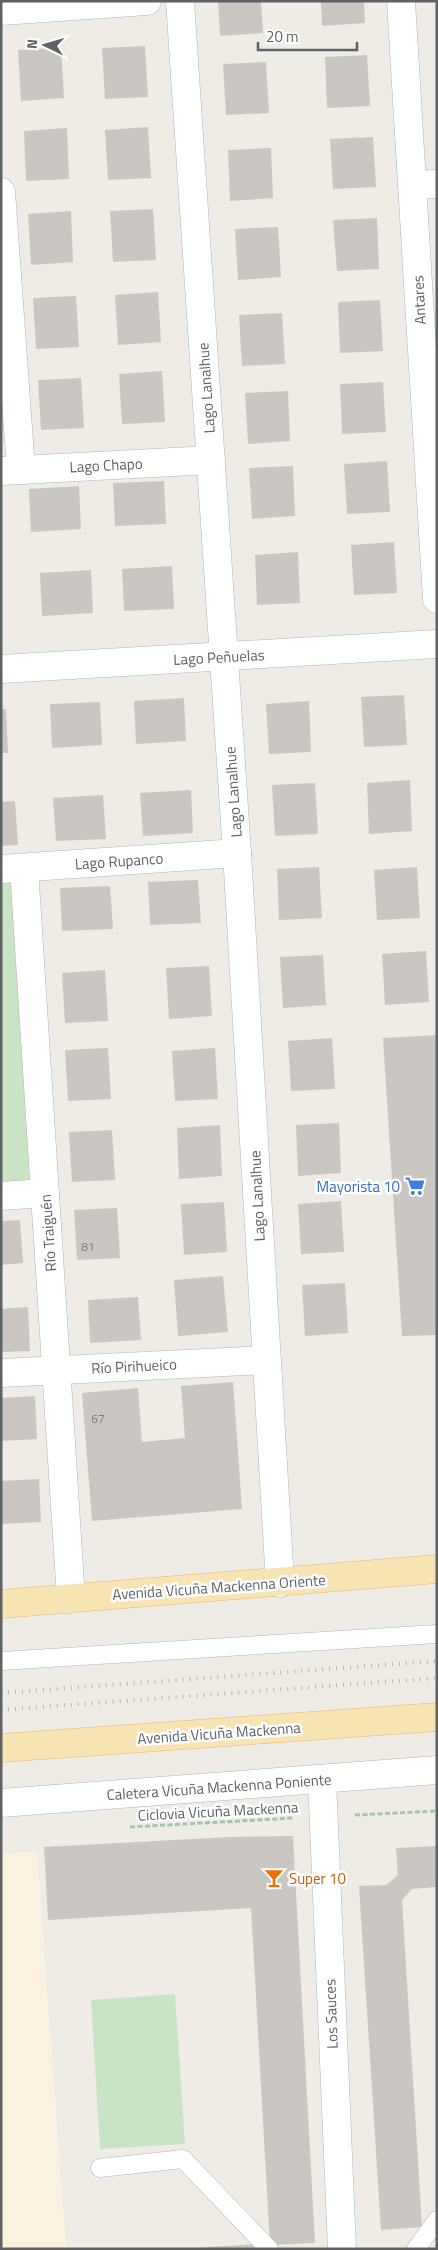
<svg xmlns="http://www.w3.org/2000/svg" width="438" height="2250" font-family="'Titillium Web',sans-serif">
<rect width="100%" height="100%" fill="#efece6"/>
<polygon fill="#fbf1df" points="37,1851 66,2249 1,2249 1,1854"/>
<g fill="#c9e4c5">
<polygon points="17,878 40,1182 1,1184 1,879"/>
<polygon points="175,1994 185,2144 100,2149 91,2000"/>
</g>
<g fill="#cac7c3">
<polygon points="218,1 261,1 263,33 220,36"/>
<polygon points="321,1 364,1 365,23 322,26"/>
<polygon points="145,46 148,97 105,99 102,48"/>
<polygon points="61,48 64,98 21,101 18,50"/>
<polygon points="367,55 370,106 327,108 325,57"/>
<polygon points="266,62 269,113 226,115 223,64"/>
<polygon points="148,127 151,178 108,180 105,130"/>
<polygon points="67,128 69,179 26,181 24,131"/>
<polygon points="373,137 376,187 333,189 330,139"/>
<polygon points="271,148 273,198 230,201 228,150"/>
<polygon points="153,209 156,260 113,262 110,211"/>
<polygon points="71,211 73,262 31,265 28,214"/>
<polygon points="377,218 379,269 337,271 333,220"/>
<polygon points="278,227 281,277 238,280 235,229"/>
<polygon points="158,292 161,342 118,345 115,295"/>
<polygon points="76,296 79,347 36,349 33,298"/>
<polygon points="380,300 383,351 340,353 338,302"/>
<polygon points="282,313 285,364 242,366 239,315"/>
<polygon points="162,371 165,422 122,424 119,374"/>
<polygon points="81,378 84,428 41,430 38,380"/>
<polygon points="383,382 386,432 342,434 340,384"/>
<polygon points="288,391 290,441 248,444 245,393"/>
<polygon points="387,461 390,512 347,514 344,464"/>
<polygon points="293,466 295,516 252,519 249,468"/>
<polygon points="164,481 166,524 115,526 113,483"/>
<polygon points="79,486 81,529 31,532 29,489"/>
<polygon points="394,542 397,593 354,595 351,545"/>
<polygon points="298,552 300,603 257,605 255,555"/>
<polygon points="172,566 174,609 124,611 122,569"/>
<polygon points="91,570 93,613 42,616 40,573"/>
<polygon points="404,695 407,745 364,747 361,697"/>
<polygon points="184,698 186,741 136,744 134,701"/>
<polygon points="309,701 311,752 269,754 266,704"/>
<polygon points="100,702 102,745 52,748 50,704"/>
<polygon points="1,709 6,709 8,753 1,753"/>
<polygon points="410,780 412,831 369,834 367,783"/>
<polygon points="315,783 318,834 275,836 272,785"/>
<polygon points="191,790 193,833 143,836 140,793"/>
<polygon points="103,795 106,839 56,841 53,798"/>
<polygon points="15,801 18,845 1,846 1,802"/>
<polygon points="319,867 322,918 279,920 277,869"/>
<polygon points="417,867 420,918 377,920 374,870"/>
<polygon points="198,880 201,923 150,925 148,882"/>
<polygon points="110,886 113,929 62,931 60,888"/>
<polygon points="426,951 429,1002 385,1005 382,954"/>
<polygon points="323,955 326,1005 283,1008 280,957"/>
<polygon points="209,966 212,1016 169,1019 166,968"/>
<polygon points="105,970 108,1021 65,1023 62,973"/>
<polygon points="437,1035 437,1335 402,1336 383,1038"/>
<polygon points="332,1038 335,1089 291,1091 288,1041"/>
<polygon points="108,1048 111,1099 68,1101 65,1050"/>
<polygon points="215,1048 218,1099 175,1101 172,1051"/>
<polygon points="339,1123 341,1173 298,1176 296,1125"/>
<polygon points="220,1125 222,1176 179,1179 177,1128"/>
<polygon points="112,1130 115,1180 72,1182 69,1132"/>
<polygon points="341,1201 344,1252 301,1254 298,1204"/>
<polygon points="224,1202 227,1252 184,1255 181,1204"/>
<polygon points="117,1208 120,1258 77,1260 74,1210"/>
<polygon points="20,1220 23,1263 1,1265 1,1221"/>
<polygon points="223,1276 228,1332 178,1336 174,1280"/>
<polygon points="345,1283 348,1333 305,1336 302,1285"/>
<polygon points="138,1297 141,1340 90,1343 88,1300"/>
<polygon points="28,1307 30,1351 1,1352 1,1309"/>
<polygon points="233,1382 242,1509 92,1521 82,1393 138,1388 142,1442 185,1438 181,1386"/>
<polygon points="35,1396 37,1439 1,1441 1,1398"/>
<polygon points="39,1479 41,1522 1,1524 1,1481"/>
<polygon points="293,1836 315,2243 270,2245 251,1908 48,1920 44,1847 230,1837"/>
<polygon points="437,1846 437,1887 412,1889 402,1900 422,2227 381,2230 359,1886 386,1885 398,1875 396,1848"/>
<polygon points="261,2244 262,2249 206,2249 206,2247"/>
</g>
<g fill="none" stroke-linecap="round" stroke-linejoin="round">
<defs>
<g id="service">
<polyline points="1,1661 437,1634"/>
<polyline points="100,2168 183,2159 269,2249"/>
<polyline points="416,2249 437,2220"/>
</g>
<g id="minor">
<polyline points="180,1 237,853 280,1583"/>
<polyline points="401,1 437,599"/>
<polyline points="1,11 147,1"/>
<polyline points="412,185 437,184"/>
<polyline points="1,192 21,470"/>
<polyline points="1,471 211,460"/>
<polyline points="1,669 437,644"/>
<polyline points="24,868 71,1599"/>
<polyline points="1,869 237,853"/>
<polyline points="1,1196 45,1193"/>
<polyline points="1,1373 267,1360"/>
<polyline points="322,1779 342,2249"/>
</g>
<polyline id="tertiary" points="1,1803 437,1770"/>
<g id="primary">
<polyline points="1,1604 437,1569"/>
<polyline points="1,1748 437,1717"/>
</g>
</defs>
<use href="#service" stroke="#b1b4b7" stroke-width="19"/>
<use href="#minor" stroke="#b1b4b7" stroke-width="29"/>
<use href="#tertiary" stroke="#b1b4b7" stroke-width="29"/>
<use href="#primary" stroke="#e6b368" stroke-width="29"/>
<g stroke="#a0c7a6" stroke-width="3" stroke-dasharray="5 2.5" stroke-linecap="butt">
<polyline points="355,1815 437,1811"/>
<polyline points="130,1827 294,1818"/>
</g>
<use href="#service" stroke="#fff" stroke-width="18"/>
<use href="#minor" stroke="#fff" stroke-width="28"/>
<use href="#tertiary" stroke="#fff" stroke-width="28"/>
<use href="#primary" stroke="#f8e4b2" stroke-width="28"/>
<g stroke="#b4b5b5" stroke-width="4" stroke-dasharray="1 6" stroke-linecap="butt">
<polyline points="1,1693 437,1661"/>
<polyline points="1,1710 437,1678"/>
</g>
</g>
<defs>
<symbol id="supermarket-bare" viewBox="-9 -9 18 18"><path d="M-6-5.5h2.5l.6 2H6L4.5 2H-2.5L-4.4-4H-6ZM-1.5 3.2a1.3 1.3 0 1 0 .1 0ZM3 3.2a1.3 1.3 0 1 0 .1 0Z" fill="#3f7fe0" stroke="#fff" stroke-width="2.5" paint-order="stroke"/></symbol>
<symbol id="bar-bare" viewBox="-9 -9 18 18"><path d="M-6-5H6L.8 .8V4.5H3.5V6h-7V4.5H-.8V.8Z" fill="#e8710a" stroke="#fff" stroke-width="2.5" paint-order="stroke"/></symbol>
</defs>
<g fill-rule="evenodd">
<use href="#supermarket-bare" x="401" y="1172" width="28" height="28"/>
<use href="#bar-bare" x="260" y="1864" width="28" height="28"/>
</g>
<g text-anchor="middle" dominant-baseline="central" stroke-width="5" stroke-linejoin="round" paint-order="stroke">
<g font-size="12" fill="#797b7c">
<text x="88" y="1246">81</text>
<text x="98" y="1418">67</text>
</g>
<g font-size="15" fill="#5e6265" stroke="#fff">
<text transform="translate(419 300) rotate(-93)">Antares</text>
<text transform="translate(206 388) rotate(-94)">Lago Lanalhue</text>
<text transform="translate(106 465) rotate(-3)">Lago Chapo</text>
<text transform="translate(219 657) rotate(-3)">Lago Peñuelas</text>
<text transform="translate(233 792) rotate(-94)">Lago Lanalhue</text>
<text transform="translate(119 861) rotate(-4)">Lago Rupanco</text>
<text transform="translate(257 1196) rotate(-93)">Lago Lanalhue</text>
<text transform="translate(48 1233) rotate(-94)">Río Traiguén</text>
<text transform="translate(134 1366) rotate(-3)">Río Pirihueico</text>
<text transform="translate(219 1587) rotate(-4)">Avenida Vicuña Mackenna Oriente</text>
<text transform="translate(219 1733) rotate(-4)">Avenida Vicuña Mackenna</text>
<text transform="translate(219 1787) rotate(-4)">Caletera Vicuña Mackenna Poniente</text>
<text transform="translate(218 1811) rotate(-3)">Ciclovia Vicuña Mackenna</text>
<text transform="translate(331 2014) rotate(-92)">Los Sauces</text>
</g>
<g font-size="15" fill="#366cbe" stroke="#fff" text-anchor="end">
<text x="400" y="1186">Mayorista 10</text>
</g>
<g font-size="15" fill="#c56008" stroke="#fff" text-anchor="start">
<text x="289" y="1878">Super 10</text>
</g>
</g>
<rect width="438" height="2250" fill="none" stroke="#5e6265" stroke-width="5"/>
<g transform="translate(45 45) rotate(275)" stroke="#ffffff" stroke-width="4" paint-order="stroke">
<path d="M0-4L9 19L0 12L-9 19Z" fill="#5e6265"/>
<text y="-8" font-size="14" font-weight="bold" text-anchor="middle" fill="#5e6265">N</text>
</g>
<path d="M258 42v8h99v-8" fill="none" stroke="#5e6265" stroke-width="2.5"/>
<text x="266" y="42" font-size="15" fill="#5e6265" stroke="#ffffff" stroke-width="4" paint-order="stroke">20 m</text>
</svg>
